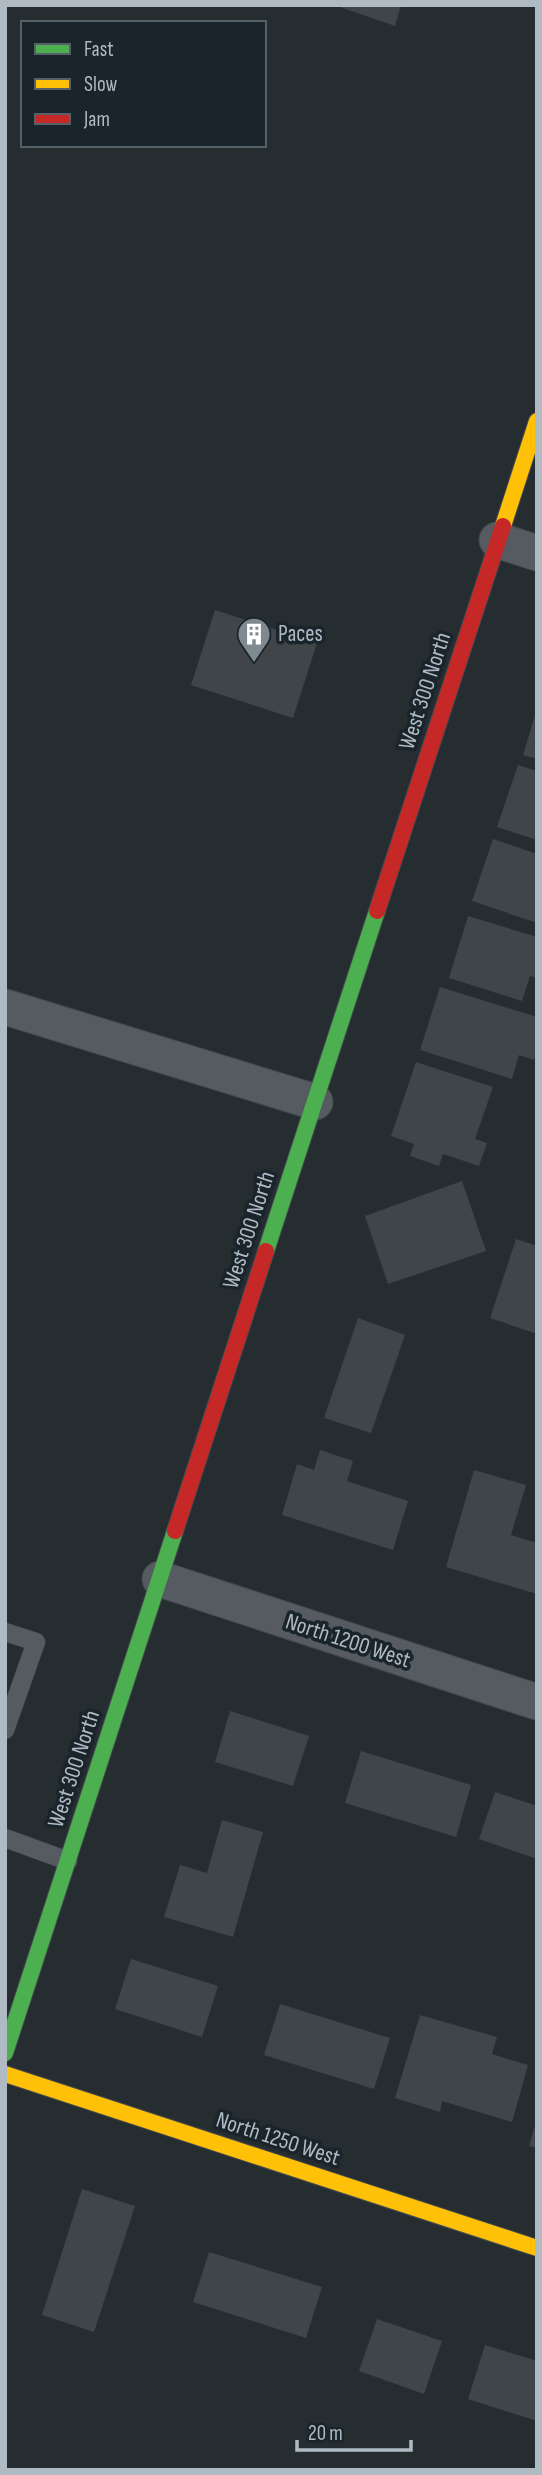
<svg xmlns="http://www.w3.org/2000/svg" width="542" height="2475" font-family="'Sofia Sans Condensed',sans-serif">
<rect width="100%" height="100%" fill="#262d31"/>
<g fill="#3f4549">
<polygon points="334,5 401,5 395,26"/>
<polygon points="215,610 317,643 293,718 191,685"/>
<polygon points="536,712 537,712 537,759 523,755"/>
<polygon points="518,765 537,771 537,840 497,827"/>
<polygon points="493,839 537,854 537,923 472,901"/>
<polygon points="468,916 537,937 537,978 530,976 522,1001 449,978"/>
<polygon points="440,987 537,1017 537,1052 534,1060 519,1055 512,1079 420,1050"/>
<polygon points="416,1062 493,1087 475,1139 487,1143 479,1166 443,1154 439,1166 410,1156 414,1144 391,1136"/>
<polygon points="462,1181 486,1251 388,1284 365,1216"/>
<polygon points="516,1239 537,1246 537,1334 490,1318"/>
<polygon points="358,1318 405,1335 371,1433 324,1418"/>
<polygon points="320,1450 353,1461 347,1481 408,1501 393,1550 282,1515 297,1464 314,1470"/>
<polygon points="474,1470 526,1485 511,1535 537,1543 537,1594 446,1567"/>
<polygon points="230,1711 309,1736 293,1786 215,1762"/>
<polygon points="361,1751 471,1785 456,1837 345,1803"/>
<polygon points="495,1792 537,1806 537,1859 479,1839"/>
<polygon points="222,1820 263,1832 233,1937 164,1917 180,1865 207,1873"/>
<polygon points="131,1959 218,1986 202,2037 115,2009"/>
<polygon points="280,2004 390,2038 374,2089 264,2055"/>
<polygon points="420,2015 497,2037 492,2054 528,2065 512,2122 442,2101 440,2112 395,2098"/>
<polygon points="536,2122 537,2122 537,2148 529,2146"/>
<polygon points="82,2189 135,2206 94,2332 42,2315"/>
<polygon points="209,2252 322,2287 306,2338 193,2302"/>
<polygon points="377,2319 442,2341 424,2394 359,2371"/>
<polygon points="485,2345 537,2361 537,2421 468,2399"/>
</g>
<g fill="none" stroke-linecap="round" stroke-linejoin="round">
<defs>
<g id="lane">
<polyline points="5,1632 36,1642 5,1730"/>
<polyline points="5,1838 68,1861"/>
</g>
<g id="street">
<polyline points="497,540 537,553"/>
<polyline points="5,1007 315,1102"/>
<polyline points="160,1579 537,1702"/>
</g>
<g id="fast">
<polyline points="266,1251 377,911"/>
<polyline points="5,2053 175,1531"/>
</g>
<g id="slow">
<polyline points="503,526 537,421"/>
<polyline points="5,2074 537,2248"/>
</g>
<g id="jam">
<polyline points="377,911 503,526"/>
<polyline points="175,1531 266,1251"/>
</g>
</defs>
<use href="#lane" stroke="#44494c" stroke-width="19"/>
<use href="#street" stroke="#44494c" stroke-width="37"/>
<use href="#fast" stroke="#44494c" stroke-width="18"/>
<use href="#slow" stroke="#44494c" stroke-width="18"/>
<use href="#jam" stroke="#44494c" stroke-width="18"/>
<use href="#lane" stroke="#555b60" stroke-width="18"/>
<use href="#street" stroke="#555b60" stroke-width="35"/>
<use href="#fast" stroke="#4caf50" stroke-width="16"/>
<use href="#slow" stroke="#ffc107" stroke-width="16"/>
<use href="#jam" stroke="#c62828" stroke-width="16"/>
</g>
<defs>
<symbol id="building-pin" viewBox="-11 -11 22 30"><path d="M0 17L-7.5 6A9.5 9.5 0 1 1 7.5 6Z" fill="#7f8990" stroke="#1a242b"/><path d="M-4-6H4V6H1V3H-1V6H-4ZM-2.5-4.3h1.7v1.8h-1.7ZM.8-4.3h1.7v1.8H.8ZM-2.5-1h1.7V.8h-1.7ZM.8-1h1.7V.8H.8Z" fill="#fff"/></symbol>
</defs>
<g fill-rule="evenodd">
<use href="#building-pin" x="235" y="615" width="38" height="52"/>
</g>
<g text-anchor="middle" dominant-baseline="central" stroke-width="7" stroke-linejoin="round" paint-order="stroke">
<g font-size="23" fill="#afbac3" stroke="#1a242b" text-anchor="start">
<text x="278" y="634">Paces</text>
</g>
<g font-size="23" fill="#afbac3" stroke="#1a242b">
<text transform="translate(425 691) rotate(-72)">West 300 North</text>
<text transform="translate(249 1230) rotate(-72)">West 300 North</text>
<text transform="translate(348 1641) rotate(18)">North 1200 West</text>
<text transform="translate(74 1769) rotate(-72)">West 300 North</text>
<text transform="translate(278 2139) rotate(18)">North 1250 West</text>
</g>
</g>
<rect width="542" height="2475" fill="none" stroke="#afbac3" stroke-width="14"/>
<rect x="21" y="21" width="245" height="126" fill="#1a242b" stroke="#566068" stroke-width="2"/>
<rect x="35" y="44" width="35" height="10" fill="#4caf50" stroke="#566068" stroke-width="2"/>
<text x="84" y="56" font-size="21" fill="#afbac3">Fast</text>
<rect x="35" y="79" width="35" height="10" fill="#ffc107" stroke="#566068" stroke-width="2"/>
<text x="84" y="91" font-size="21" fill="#afbac3">Slow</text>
<rect x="35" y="114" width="35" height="10" fill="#c62828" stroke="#566068" stroke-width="2"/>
<text x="84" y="126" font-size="21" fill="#afbac3">Jam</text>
<path d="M297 2440v10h114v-10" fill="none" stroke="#afbac3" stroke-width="3.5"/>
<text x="308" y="2440" font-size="21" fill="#afbac3" stroke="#1a242b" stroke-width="5" paint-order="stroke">20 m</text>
</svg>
